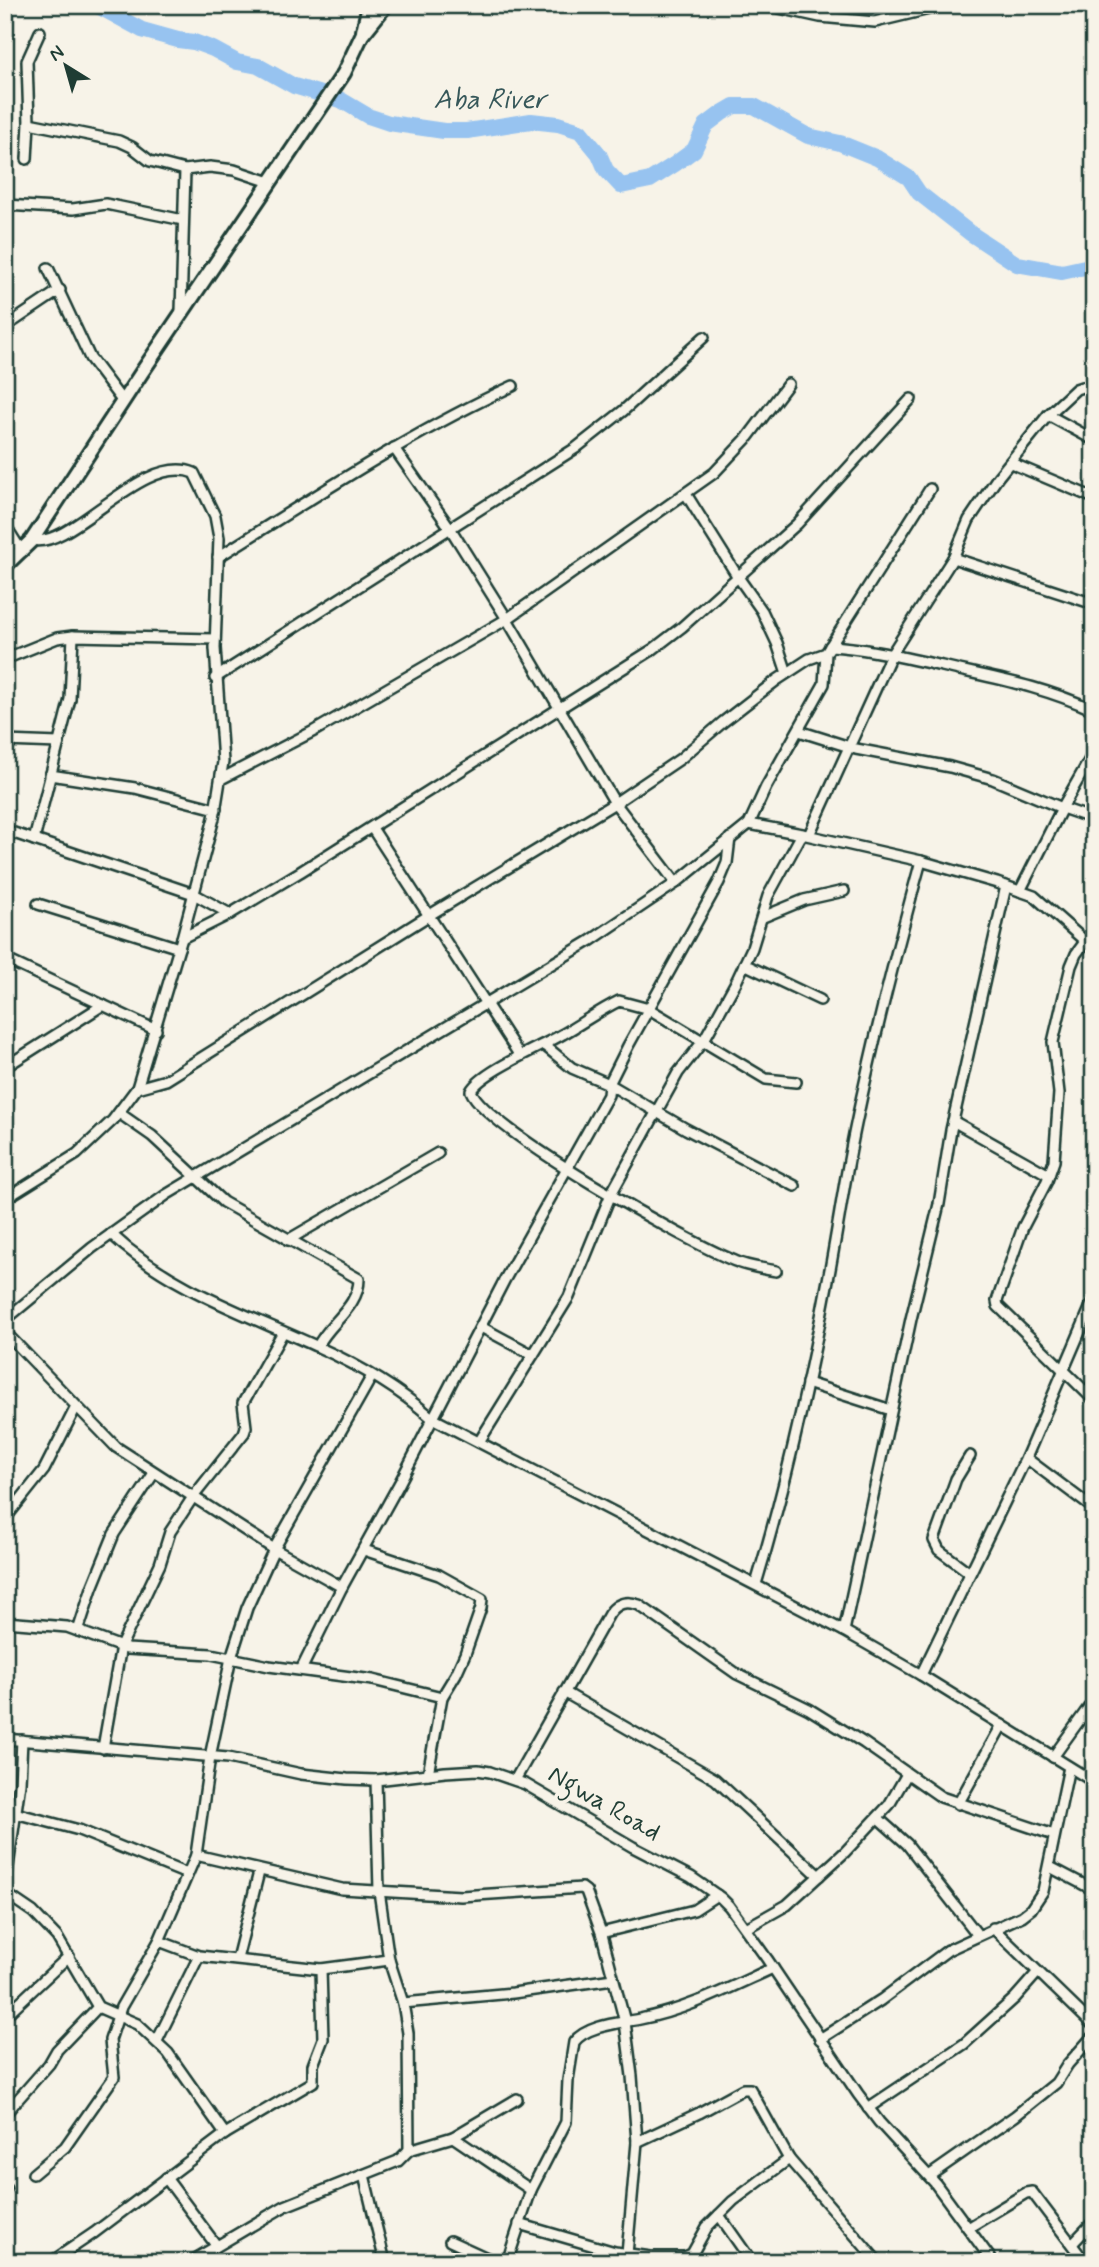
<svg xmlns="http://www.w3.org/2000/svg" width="1099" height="2267" font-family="Mynerve,sans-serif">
<rect width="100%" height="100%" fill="#f7f3e8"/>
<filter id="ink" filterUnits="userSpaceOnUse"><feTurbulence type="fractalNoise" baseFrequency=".0143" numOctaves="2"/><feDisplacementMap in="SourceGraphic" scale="14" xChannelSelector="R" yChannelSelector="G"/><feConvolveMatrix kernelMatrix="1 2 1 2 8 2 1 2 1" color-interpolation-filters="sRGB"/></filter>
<g filter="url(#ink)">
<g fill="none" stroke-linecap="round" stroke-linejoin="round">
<polyline stroke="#97c3f0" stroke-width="16" points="96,5 142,30 178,40 194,42 213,49 237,62 258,66 294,86 341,100 368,116 389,123 444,131 467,131 531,121 558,124 580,131 599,154 606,170 621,186 650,180 675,164 694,150 706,125 722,113 734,106 754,106 808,136 840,143 877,158 909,178 919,193 970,233 1017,264 1062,272 1094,265"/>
<defs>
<g id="street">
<polyline points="765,5 820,17 875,22 946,5"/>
<polyline points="29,123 119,141 132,147 150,161 185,170 210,167 234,170 270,182"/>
<polyline points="27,159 29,123 27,61 40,32"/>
<polyline points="5,205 73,209 106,204 183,220"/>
<polyline points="48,268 90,358 123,402"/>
<polyline points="181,312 185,170"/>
<polyline points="5,327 60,290"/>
<polyline points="1048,415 1094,440"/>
<polyline points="394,448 450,528 507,619 615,803 676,883"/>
<polyline points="1011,463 1094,498"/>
<polyline points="686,494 738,577 762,611 777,643 787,673"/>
<polyline points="5,525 22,552"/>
<path d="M218 557C315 497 410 433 513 386"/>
<polyline points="953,558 1094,604"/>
<path d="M830 646C869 648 905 658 942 666 998 679 1041 686 1094 710"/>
<polyline points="5,659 57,638 73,636 215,639"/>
<polyline points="215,678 576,448 623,411 704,337"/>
<polyline points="799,731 856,749 950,767 993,779 1062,808 1094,819"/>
<polyline points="5,741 59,743"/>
<polyline points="50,775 135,788 216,809"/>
<polyline points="221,779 314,731 507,619 714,473 748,437 788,384"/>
<polyline points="749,824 802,834 921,861 997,883 1034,896 1094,949"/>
<polyline points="372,828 520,1056"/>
<polyline points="5,830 194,894 230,914"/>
<polyline points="809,835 891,655 953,558 969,520 998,477 1048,415 1076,389 1082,387 1094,390"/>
<polyline points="34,840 70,699 73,636"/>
<polyline points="1020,891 1062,808 1094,752"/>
<polyline points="38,904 179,948"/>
<polyline points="763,917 804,900 844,891"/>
<polyline points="182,938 230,914 300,872 652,650 682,627 797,524 911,399"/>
<polyline points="1085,942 1076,954 1071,966 1053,1042 1059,1093 1054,1161 1047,1181 1023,1227 997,1301 998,1306 1094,1400"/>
<polyline points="5,959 156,1030"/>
<polyline points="744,964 820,1000"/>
<polyline points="544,1045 572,1068 609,1084 686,1129 795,1186"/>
<polyline points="5,1067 103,1005"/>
<polyline points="137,1088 166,1080 428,916 615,803 680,759 723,722 777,680 809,659 826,653 930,489"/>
<path d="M119 1113 152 1136 223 1202 359 1279C359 1307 329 1323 318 1346"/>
<polyline points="953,1121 1049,1175"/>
<path d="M5 1199 77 1154 113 1120 137 1088 182 938 214 818 223 762 215 648 219 538 215 516 194 473C142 452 72 550 32 540"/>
<path d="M111 1234C170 1289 246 1314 318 1347 358 1365 399 1389 432 1418L844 1631 921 1675 1094 1782"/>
<polyline points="288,1240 438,1153"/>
<path d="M776 1271C762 1268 748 1267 735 1261 689 1243 486 1129 471 1091 481 1072 541 1047 563 1034 581 1024 600 1010 619 1001L649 1009 766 1079 796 1082"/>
<polyline points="5,1320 92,1248 166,1195 590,941 676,883 749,824 766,787 824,684 826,653"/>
<polyline points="481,1327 533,1355"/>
<polyline points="5,1332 116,1447 274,1549 342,1587"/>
<polyline points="807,1383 891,1410"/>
<polyline points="479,1442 569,1297 611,1194 678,1073 704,1040 736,982 752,948 768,896 802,834"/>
<polyline points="970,1456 956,1479 934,1540 939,1550 970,1573"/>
<polyline points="1026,1458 1094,1509"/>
<polyline points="5,1519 44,1470 76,1407"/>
<polyline points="364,1550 439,1575 482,1599 481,1608 465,1654 456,1674 442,1697 428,1774"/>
<path d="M756 1584C786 1485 809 1382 828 1280 838 1228 845 1176 856 1124 874 1036 897 948 921 861"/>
<polyline points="5,1622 67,1627 127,1649 211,1654 269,1666 373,1680 442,1697"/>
<polyline points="78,1631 92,1588 114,1534 154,1473"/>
<polyline points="844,1631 911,1319 939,1204 951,1130 1006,886"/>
<polyline points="301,1670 342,1587 399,1484 505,1279 608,1095 609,1084 628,1046 719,882 727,863 730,838"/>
<polyline points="921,1675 1026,1458 1094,1299"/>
<polyline points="564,1692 715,1779 819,1876"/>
<polyline points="5,1739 228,1758 301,1774 347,1779 376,1780 445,1772 478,1770 490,1772 525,1784 633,1847 691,1877 721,1898 729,1906 767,1959 858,2094 879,2122 935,2183 993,2262"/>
<polyline points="103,1748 121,1646 160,1564 170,1532 193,1497 244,1433 246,1427 243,1403 283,1332"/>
<polyline points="1053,1757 1094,1700"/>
<polyline points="376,1780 379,1891 389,1960 403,2003 408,2033 409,2150"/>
<path d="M515 1780 609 1614C617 1603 626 1600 639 1605L737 1674 809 1709 864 1743 941 1797 1054 1835"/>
<polyline points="958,1804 1002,1725"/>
<polyline points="15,1813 79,1830 187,1874"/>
<polyline points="878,1818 907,1844 977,1934"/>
<polyline points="196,1855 342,1889 461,1896 582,1888 586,1891 602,1935 625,2022 632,2076 637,2142 627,2254"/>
<polyline points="1050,1867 1094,1890"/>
<polyline points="5,1888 20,1783 22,1740"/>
<polyline points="5,1893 33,1912 57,1937 98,2007 137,2024 168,2053 225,2134"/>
<polyline points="746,1928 787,1905 845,1852 889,1805 907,1774"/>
<polyline points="993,1928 1094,2026"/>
<polyline points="602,1935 605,1932 694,1910 717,1895"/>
<polyline points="159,1941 199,1956 321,1969 389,1960"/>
<polyline points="237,1959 259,1872"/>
<polyline points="1091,1960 1094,1960"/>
<polyline points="403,2003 513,1993 613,1979"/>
<polyline points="5,2016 69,1956"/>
<polyline points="820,2039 881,2000 948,1950 1022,1916 1031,1909 1043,1891 1069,1767"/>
<polyline points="157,2041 199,1956"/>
<polyline points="868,2108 964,2044 1015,1998 1038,1972"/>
<polyline points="5,2114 49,2064 57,2050 98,2007"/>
<polyline points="453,2137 531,2190"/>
<polyline points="637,2142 699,2113 743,2089 750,2089 789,2159 878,2262"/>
<polyline points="33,2174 65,2147 114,2077 110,2040 121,2007 159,1941 196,1855 210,1757 231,1658 247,1608 274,1549 372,1376"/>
<polyline points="364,2175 385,2262"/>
<polyline points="929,2176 1015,2116 1056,2083 1068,2064 1094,2035"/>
<polyline points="166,2178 216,2245"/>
<polyline points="5,2190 6,2189"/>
<polyline points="719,2215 752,2262"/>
<polyline points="519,2224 615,2252 651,2257 685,2257 692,2254 707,2227 733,2201 789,2159"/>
<polyline points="968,2228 1026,2193 1032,2192 1085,2262"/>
<polyline points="450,2241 496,2262"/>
<polyline points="1072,2244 1094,2221"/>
<polyline points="51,2262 94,2233 225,2134 313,2082 313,2065 323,2039 321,1969"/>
<polyline points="190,2262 285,2206 398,2161 409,2150 453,2137 517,2099"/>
<path d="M507 2262 531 2190 566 2122 568 2080 574 2042C587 2025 621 2023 640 2019 687 2010 731 1987 773 1968"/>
</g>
<g id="secondary">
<polyline points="363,31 369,5"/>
<polyline points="5,566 32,540 142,372 344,73 362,35 386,5"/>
</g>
</defs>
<use href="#street" stroke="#1f3d34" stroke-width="14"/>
<use href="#secondary" stroke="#1f3d34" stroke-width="18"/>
<use href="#street" stroke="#f7f3e8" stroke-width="9"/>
<use href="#secondary" stroke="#f7f3e8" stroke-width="12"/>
</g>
</g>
<g text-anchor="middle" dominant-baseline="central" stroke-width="7" stroke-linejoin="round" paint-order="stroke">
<g font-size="26" fill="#1f3d34" stroke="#f7f3e8">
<text transform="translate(604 1804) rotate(30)">Ngwa Road</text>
</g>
<g font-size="28" font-style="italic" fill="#37585a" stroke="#f7f3e8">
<text x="490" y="100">Aba River</text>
</g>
</g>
<rect width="1099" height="2267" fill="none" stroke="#f7f3e8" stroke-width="28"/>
<rect x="14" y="14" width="1071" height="2239" fill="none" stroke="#1f3d34" stroke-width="2.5" filter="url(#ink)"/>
<g transform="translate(66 66) rotate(323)" stroke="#f7f3e8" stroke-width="5" paint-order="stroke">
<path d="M0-5L12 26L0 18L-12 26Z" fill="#1f3d34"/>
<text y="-10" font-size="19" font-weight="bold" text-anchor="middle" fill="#1f3d34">N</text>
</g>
</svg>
